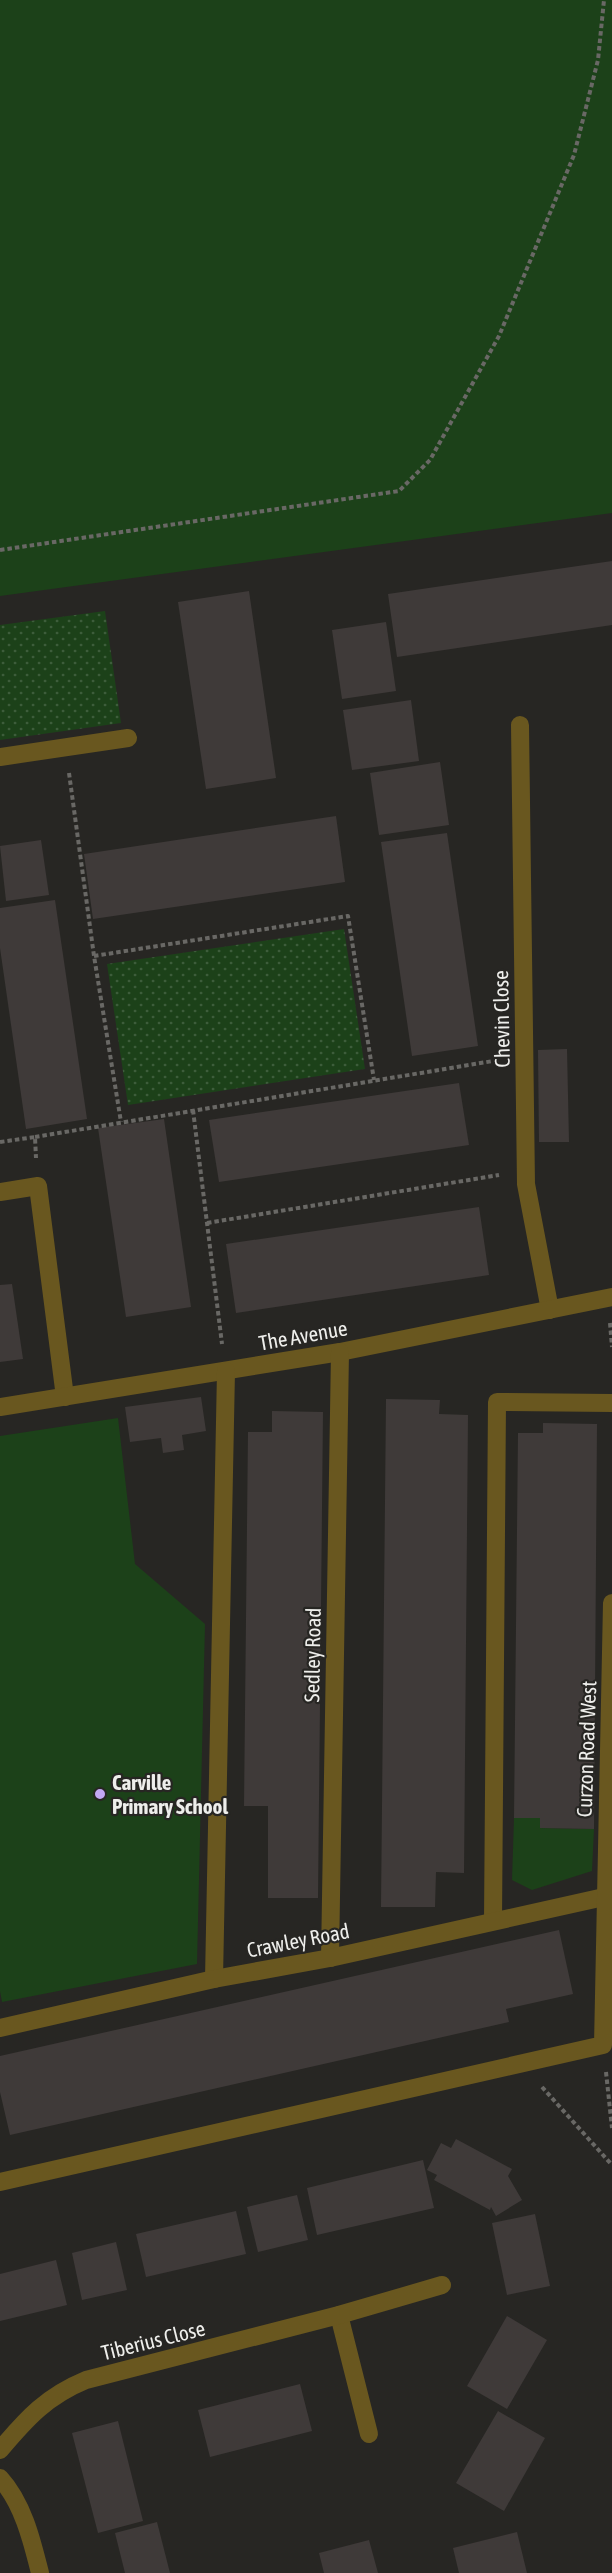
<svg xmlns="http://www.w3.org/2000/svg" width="612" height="2573" font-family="'Asap Condensed',sans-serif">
<defs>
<pattern id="grass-dots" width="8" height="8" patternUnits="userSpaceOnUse" patternTransform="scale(1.5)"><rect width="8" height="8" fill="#1c4119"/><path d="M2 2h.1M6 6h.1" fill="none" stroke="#3d5d3b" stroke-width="1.8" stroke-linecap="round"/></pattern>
</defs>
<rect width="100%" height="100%" fill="#272623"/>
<g fill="url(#grass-dots)">
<polygon points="105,611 121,723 0,740 0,625"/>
<polygon points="344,929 365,1069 128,1105 107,964"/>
</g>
<g fill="#1c4119">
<polygon points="0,0 612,0 612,513 0,596"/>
<polygon points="118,1418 135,1564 205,1624 197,1964 2,2002 0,1991 0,1436"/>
<polygon points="514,1818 540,1818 540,1828 594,1829 592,1871 532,1890 512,1880"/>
</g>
<g fill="#3f3a39">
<polygon points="612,561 612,625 397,657 388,594"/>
<polygon points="249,591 276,778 206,789 178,602"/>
<polygon points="386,622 396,691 342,699 332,630"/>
<polygon points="411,700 419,761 352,770 343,710"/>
<polygon points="440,762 449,825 379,835 370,773"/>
<polygon points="336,816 345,882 93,919 84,854"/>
<polygon points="447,833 478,1046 412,1056 381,842"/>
<polygon points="41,840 49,895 6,901 0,846"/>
<polygon points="55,900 87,1119 26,1129 0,948 0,908"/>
<polygon points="567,1049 569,1142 539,1142 538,1050"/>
<polygon points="459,1083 469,1145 219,1182 209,1120"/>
<polygon points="164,1119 191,1307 126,1317 98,1128"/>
<polygon points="479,1207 489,1275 236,1313 226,1244"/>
<polygon points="12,1284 23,1359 0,1362 0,1285"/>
<polygon points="201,1397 206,1431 182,1435 184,1450 163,1453 161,1438 130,1442 125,1407"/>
<polygon points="386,1399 440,1400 439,1414 468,1415 464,1873 436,1872 435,1907 381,1907"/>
<polygon points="272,1411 323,1412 318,1898 268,1898 268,1806 244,1806 248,1432 272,1432"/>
<polygon points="543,1423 597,1424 594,1829 540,1828 540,1818 514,1818 518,1433 543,1433"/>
<polygon points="559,1930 573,1994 506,2009 509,2022 10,2135 0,2092 0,2056"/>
<polygon points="456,2139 512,2169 508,2176 522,2200 496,2216 491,2207 490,2210 434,2180 437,2175 427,2170 441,2143 451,2148"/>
<polygon points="423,2160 434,2208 317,2235 307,2188"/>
<polygon points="297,2195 308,2240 258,2252 247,2207"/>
<polygon points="236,2211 246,2254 146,2277 136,2234"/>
<polygon points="535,2214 550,2286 507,2295 492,2223"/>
<polygon points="116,2242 127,2290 82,2300 72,2253"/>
<polygon points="56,2260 67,2305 0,2321 0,2274"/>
<polygon points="507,2316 547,2340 507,2409 467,2386"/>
<polygon points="300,2384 312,2431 210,2457 198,2410"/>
<polygon points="498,2411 545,2438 504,2511 456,2483"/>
<polygon points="118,2421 143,2521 98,2533 72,2433"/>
<polygon points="157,2522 170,2573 125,2573 115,2533"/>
<polygon points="517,2532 527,2573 459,2573 453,2548"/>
<polygon points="369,2540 378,2573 324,2573 319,2553"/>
</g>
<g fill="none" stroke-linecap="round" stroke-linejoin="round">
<g stroke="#696865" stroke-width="4" stroke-dasharray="4.5 3" stroke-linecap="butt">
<polyline points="0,550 399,491 430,460 499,336 574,155 598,60 604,0"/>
<polyline points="69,773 94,956 121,1122"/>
<polyline points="94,956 348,916 374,1080"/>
<polyline points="193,1110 222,1344"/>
<polyline points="35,1137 499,1060"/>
<polyline points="0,1142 35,1137 36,1158"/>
<polyline points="207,1223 499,1175"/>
<polyline points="610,1323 612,1347"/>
<polyline points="606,2072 612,2128"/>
<polyline points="542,2087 612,2165"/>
</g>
<g stroke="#69571f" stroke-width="18">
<polyline points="520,725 526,1184 550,1310"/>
<polyline points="0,757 128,738"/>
<polyline points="0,1192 38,1186 65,1397"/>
<polyline points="0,1407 340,1352 612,1297"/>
<polyline points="493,1921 497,1402 612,1403"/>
<polyline points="330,1958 340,1352"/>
<polyline points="214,1979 226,1371"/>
<polyline points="0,2028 214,1979 330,1958 604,1897"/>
<polyline points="0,2182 603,2045 612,1603"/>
<polyline points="339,2315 369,2434"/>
<path d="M0 2450C27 2418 47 2396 86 2380L339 2315 442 2285"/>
<path d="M0 2478C23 2503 32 2541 40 2573"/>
</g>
</g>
<circle fill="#c2a8f3" stroke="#272623" stroke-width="2" cx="100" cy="1794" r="6"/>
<g text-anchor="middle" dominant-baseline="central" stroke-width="4.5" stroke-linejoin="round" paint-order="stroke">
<g font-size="21" fill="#eeeeeb" stroke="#272623">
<text transform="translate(501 1019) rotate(-91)">Chevin Close</text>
<text transform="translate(303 1335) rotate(-10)">The Avenue</text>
<text transform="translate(312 1655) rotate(-89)">Sedley Road</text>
<text transform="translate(586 1749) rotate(-88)">Curzon Road West</text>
<text transform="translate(298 1940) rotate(-11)">Crawley Road</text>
<text transform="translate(153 2340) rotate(-14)">Tiberius Close</text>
</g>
<g font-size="21" font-weight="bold" fill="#eeeeeb" stroke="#272623" text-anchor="start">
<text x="112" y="1782">Carville<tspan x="112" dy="24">Primary School</tspan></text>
</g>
</g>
</svg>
